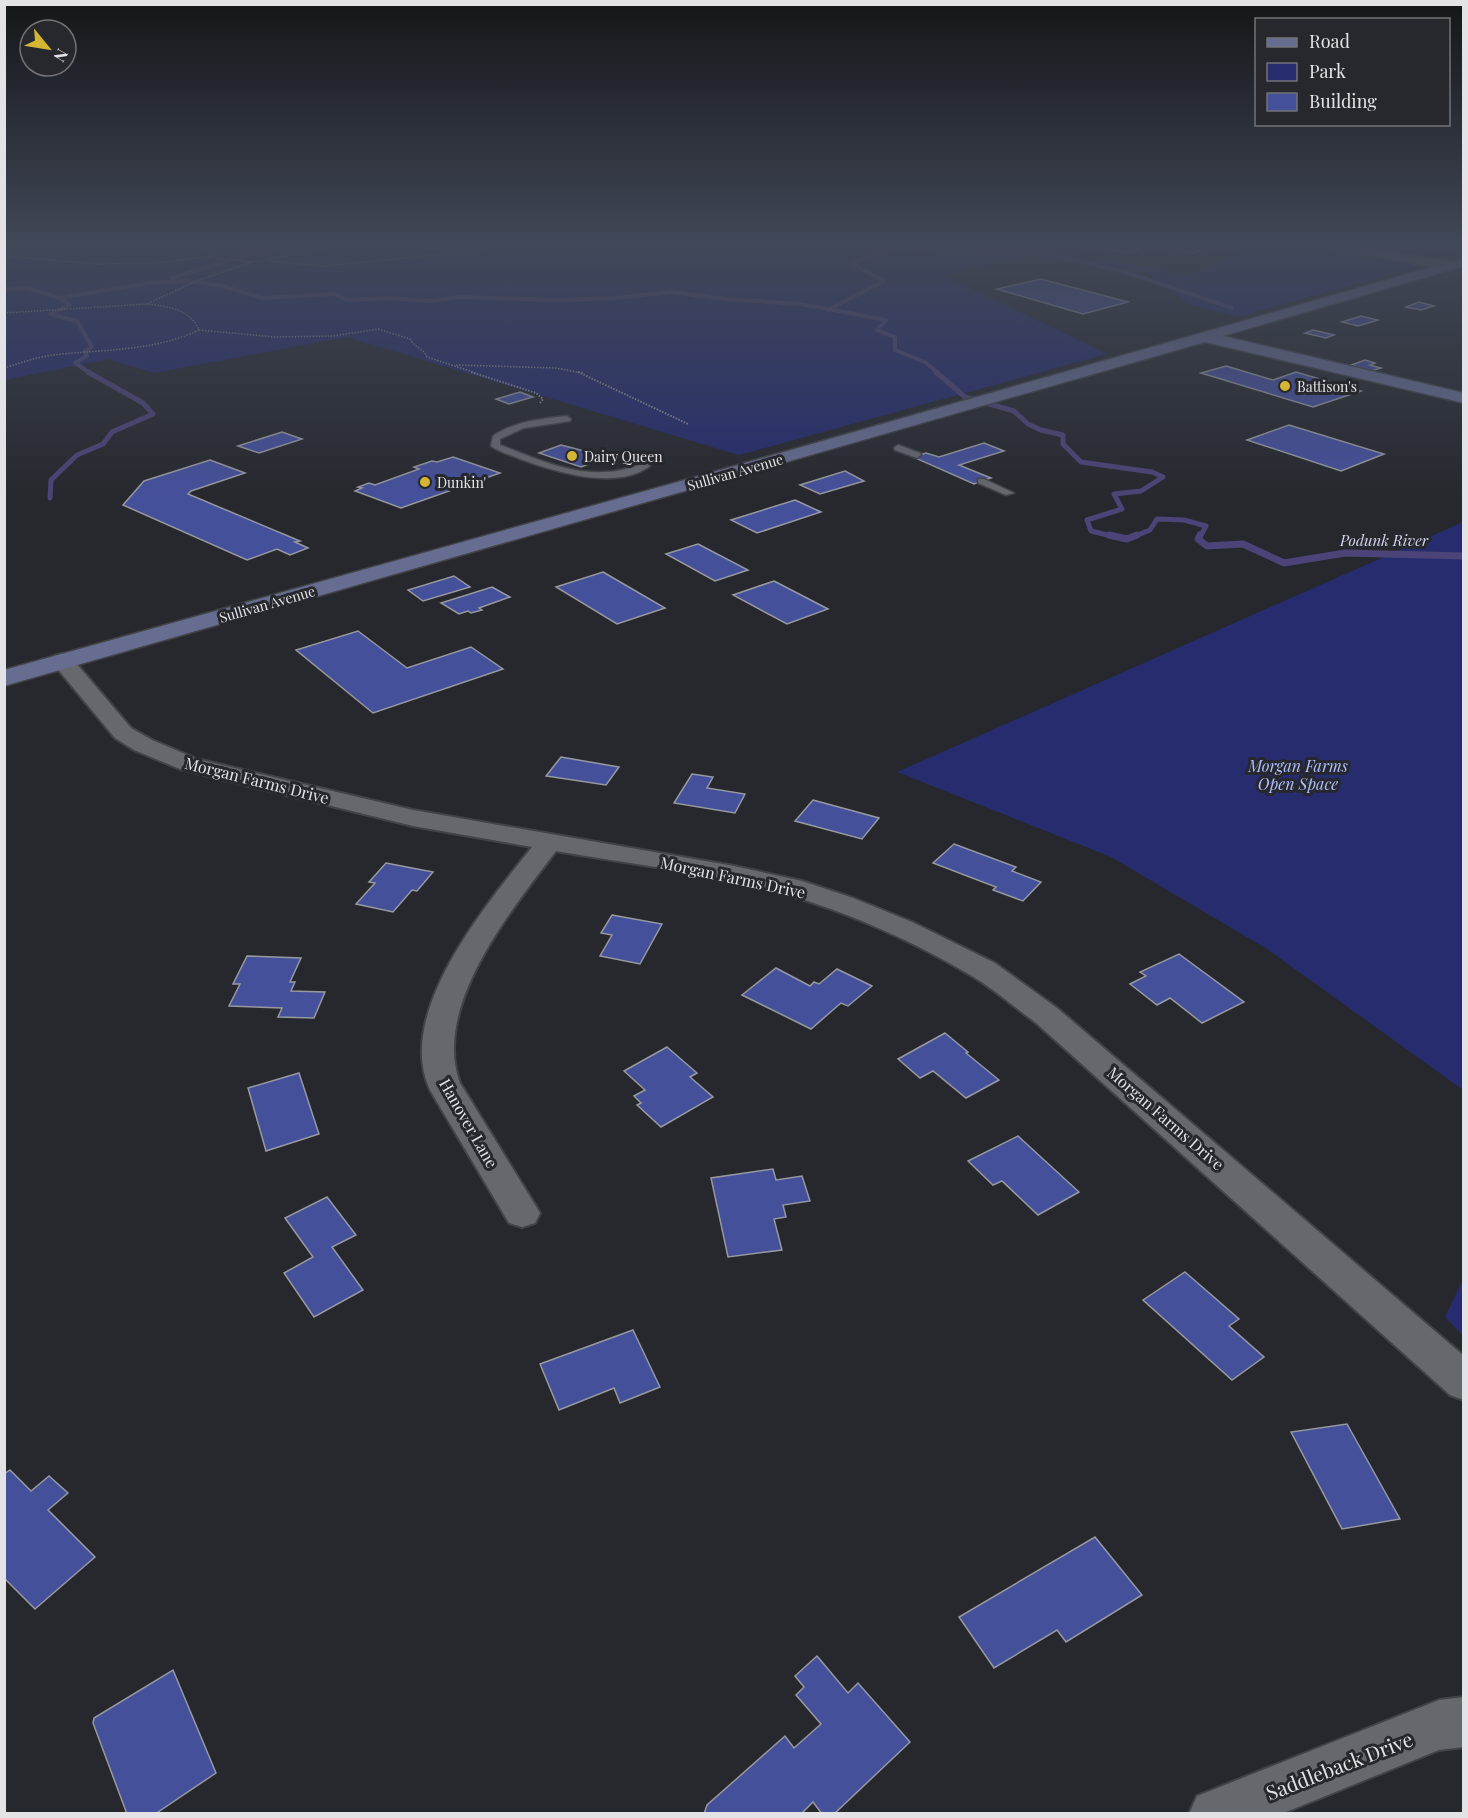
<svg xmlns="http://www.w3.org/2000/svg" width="1468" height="1818" font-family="'Playfair Display',serif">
<rect width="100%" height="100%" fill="#26282d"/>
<g fill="#262c6d">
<polygon points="5,245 1029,245 1188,275 1261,245 1306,245 1423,265 1237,317 1188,304 1146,272 1026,256 943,275 1107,354 739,455 347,337 154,373 108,359 5,380"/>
<polygon points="1463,522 1463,1090 1267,949 1111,857 897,772"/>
<polygon points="1463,1279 1464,1336 1463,1336 1445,1317"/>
</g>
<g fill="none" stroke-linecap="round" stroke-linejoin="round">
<g stroke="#4c4478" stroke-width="4">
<polyline points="902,248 1046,253 1132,274 1232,308"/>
<polyline points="238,258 285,245"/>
<polyline points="172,278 227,261"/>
<polyline points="4,289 27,288 59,298 150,283 186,281 223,286 262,298 334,294 347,300 390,298 430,301 460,297 558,300 616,298 671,292 726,299 801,304 886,320 877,330 895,337 895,350 925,362 938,373"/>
<polyline points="59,298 70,305 50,314 77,321 92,347 85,351 87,356 75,363 90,373"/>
<polyline points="828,310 884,281 852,264 886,250 907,246"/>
</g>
<g stroke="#4c4478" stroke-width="5">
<polyline points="936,372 965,397 1014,411 1028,424 1041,430 1063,435 1063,444 1081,462 1152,472 1163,477 1141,491 1114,494 1122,509 1087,520 1091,531 1116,537"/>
<polyline points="50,498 51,480 77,455 103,444 112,432 153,414 143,403 88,372"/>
<polyline points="1133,537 1150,530 1157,519 1184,520 1206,526 1200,537"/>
</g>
<g stroke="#4c4478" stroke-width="7">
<polyline points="1109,535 1127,539 1137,535"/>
<polyline points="1200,535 1198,539 1207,546 1243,544 1284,563 1345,553 1464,556"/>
</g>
</g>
<g fill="#45509b" stroke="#9799a0" stroke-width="1.5">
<polygon points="1087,245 1122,245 1140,249 1129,253"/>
<polygon points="1151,245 1212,245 1194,253"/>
<polygon points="1041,279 1128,302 1083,314 997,289"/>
<polygon points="1419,302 1434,306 1421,310 1406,307"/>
<polygon points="1361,316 1378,320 1358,326 1342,322"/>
<polygon points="1313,330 1334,335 1326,338 1305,333"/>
<polygon points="1365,360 1375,363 1370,365 1381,368 1371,371 1351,365"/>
<polygon points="1226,366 1273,380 1296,372 1361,391 1313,407 1201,373"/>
<polygon points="520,392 533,397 509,404 496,399"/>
<polygon points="1289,425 1384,454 1341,471 1247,440"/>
<polygon points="282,432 302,439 259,453 238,446"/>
<polygon points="984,443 1004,451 959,465 991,478 974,484 913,457 926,453 939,457"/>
<polygon points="561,445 592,453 588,454 602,459 581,467 539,453"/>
<polygon points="453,457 500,473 401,508 355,491 362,488 358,487 369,483 375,485 419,469 414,467 432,461 437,462"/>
<polygon points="210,460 245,473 191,491 188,494 300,541 295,542 308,548 290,555 277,549 247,560 123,505 144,481"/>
<polygon points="845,471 864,481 820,494 800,485"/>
<polygon points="795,500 821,512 757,533 731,520"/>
<polygon points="698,544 748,570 715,581 666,554"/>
<polygon points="603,572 665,608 617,624 556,587"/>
<polygon points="454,576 470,587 423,601 408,590"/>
<polygon points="774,581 828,609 787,624 733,595"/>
<polygon points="492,587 510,597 479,608 482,610 471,613 468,611 459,614 441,603"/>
<polygon points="358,631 407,668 471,647 503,669 373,713 296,650"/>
<polygon points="561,757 619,767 606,785 546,776"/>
<polygon points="692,774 713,777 707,788 745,794 735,813 674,803"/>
<polygon points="813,800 879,818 862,839 795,821"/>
<polygon points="954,844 1016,867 1012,871 1041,882 1023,901 993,890 996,887 933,863"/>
<polygon points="386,863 433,872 417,891 412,890 393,912 356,904 375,883 369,882"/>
<polygon points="612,915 662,924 640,964 600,956 612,935 601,933"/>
<polygon points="1179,954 1244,1002 1202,1023 1170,998 1157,1005 1130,984 1146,976 1140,972"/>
<polygon points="247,956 301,958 290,982 295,982 291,991 325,992 314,1018 278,1017 282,1008 229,1006 240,984 233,984"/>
<polygon points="776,968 810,986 814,982 819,984 837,969 872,986 848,1006 841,1003 811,1029 742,995"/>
<polygon points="945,1033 968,1052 966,1053 999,1080 966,1098 933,1071 920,1078 898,1059"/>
<polygon points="667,1047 697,1073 690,1077 713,1097 661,1127 637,1105 641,1103 634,1096 645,1090 624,1071"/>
<polygon points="299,1073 319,1134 266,1151 248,1088"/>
<polygon points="1018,1136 1079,1192 1038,1215 1002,1181 993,1185 968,1161"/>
<polygon points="773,1169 776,1180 802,1176 810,1201 783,1205 786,1217 774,1219 782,1250 728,1257 711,1178"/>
<polygon points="327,1197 356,1235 332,1247 363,1290 314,1317 284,1273 313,1257 285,1218"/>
<polygon points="1185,1272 1239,1319 1229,1326 1264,1357 1232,1380 1143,1300"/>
<polygon points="633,1330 660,1387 620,1403 614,1388 559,1410 540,1364"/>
<polygon points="1347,1424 1400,1519 1342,1529 1291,1432"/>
<polygon points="10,1470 31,1491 49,1476 68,1493 48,1510 95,1557 35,1609 4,1578 4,1474"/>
<polygon points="1095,1537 1142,1595 1066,1642 1057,1630 994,1668 959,1617"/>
<polygon points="817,1656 848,1693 858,1683 910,1742 834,1814 822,1814 813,1802 801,1814 704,1814 707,1805 785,1736 794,1748 821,1724 796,1695 804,1687 795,1676"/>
<polygon points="173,1670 216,1773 155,1814 127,1814 93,1723 94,1718"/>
</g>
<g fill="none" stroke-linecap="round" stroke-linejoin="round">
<defs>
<g id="lane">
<path d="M567 416 571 419 570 421 524 428 500 439V445C533 457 568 474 604 472 619 472 632 467 646 463L650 466C616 491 556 472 520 459 511 455 499 452 491 446L493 436C515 421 541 419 567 416Z"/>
<polygon points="898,445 920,453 921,455 917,458 895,450 894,448"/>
<polygon points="978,479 984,479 1014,493 1006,495 978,483"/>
</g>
<g id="street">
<polygon points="1325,245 1352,245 1451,262 1457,266 1451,270 1330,248"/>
<path d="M62 654 70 656 131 728 152 740 197 759 413 810 734 866 802 881 853 898 912 922 995 963 1057 1008 1464 1356V1400L1450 1395 1035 1022C1014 1007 994 989 972 976 915 942 850 913 785 894 714 873 630 864 556 851 513 908 431 1007 460 1083L540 1213 535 1223 522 1227 509 1223 430 1090C394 1013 487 904 532 847L413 826 180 769 134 750 115 738 51 661 54 656Z"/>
<polygon points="1464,1697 1464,1747 1439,1750 1281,1814 1189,1814 1197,1796 1439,1700"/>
</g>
<polygon id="secondary" points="1464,258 1464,266 1223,336 1464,393 1464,403 1205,342 4,686 4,670 724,469"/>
</defs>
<use href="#lane" stroke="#424347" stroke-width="3"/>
<use href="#street" stroke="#424347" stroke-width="4"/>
<use href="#secondary" stroke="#424347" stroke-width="3"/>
<g stroke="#8c8d91" stroke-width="1.5" stroke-dasharray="1.5 1.5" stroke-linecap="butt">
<polyline points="199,245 217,255"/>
<polyline points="436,245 446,254"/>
<polyline points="4,256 97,264 152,263 210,257 251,262"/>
<polyline points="270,261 323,266 447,254 507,245"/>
<polyline points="4,313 147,304 199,280 252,262 339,245"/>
<path d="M199 330 275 337 333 336 378 329 410 339C414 347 423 348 427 357L476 373"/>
<polyline points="456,365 555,368 583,373"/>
<path d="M4 368C20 363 37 357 53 355 104 349 152 352 199 330 190 309 167 306 147 304"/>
</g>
<g stroke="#8c8d91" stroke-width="2" stroke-dasharray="1.5 1.5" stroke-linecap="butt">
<polyline points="471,372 536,393 543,399 540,403"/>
<polyline points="578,372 688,424"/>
</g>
<use href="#lane" fill="#66686e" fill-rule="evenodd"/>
<use href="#street" fill="#66686e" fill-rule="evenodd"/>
<use href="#secondary" fill="#676d90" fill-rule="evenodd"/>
</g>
<linearGradient id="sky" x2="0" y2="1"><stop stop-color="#151619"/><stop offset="0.49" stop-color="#414857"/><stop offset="1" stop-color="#414857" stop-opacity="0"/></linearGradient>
<rect width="1468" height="500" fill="url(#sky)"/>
<g fill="#d5b534" stroke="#26282d" stroke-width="2">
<circle cx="1285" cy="386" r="6"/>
<circle cx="572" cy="456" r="6"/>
<circle cx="425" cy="482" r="6"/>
</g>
<g text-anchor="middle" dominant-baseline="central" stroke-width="6" stroke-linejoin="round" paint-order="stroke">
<g font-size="14" fill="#e3e3e7" stroke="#26282d" text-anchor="start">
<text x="1297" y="386">Battison's</text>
<text x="584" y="456">Dairy Queen</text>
<text x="437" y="482">Dunkin'</text>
</g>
<g font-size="14" fill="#e3e3e7" stroke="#26282d">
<text transform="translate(735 472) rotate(-16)">Sullivan Avenue</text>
<text transform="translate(267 604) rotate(-16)">Sullivan Avenue</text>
</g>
<g font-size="15" font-style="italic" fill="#d3d8ee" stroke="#26282d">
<text x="1384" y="540">Podunk River</text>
</g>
<g font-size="16" font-style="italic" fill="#b0befd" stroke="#26282d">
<text x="1298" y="765">Morgan Farms<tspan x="1298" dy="18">Open Space</tspan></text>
</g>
<g font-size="16" fill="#e3e3e7" stroke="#26282d">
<text transform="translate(257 780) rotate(14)">Morgan Farms Drive</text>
<text transform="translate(733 877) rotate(12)">Morgan Farms Drive</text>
<text transform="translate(1166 1118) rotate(41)">Morgan Farms Drive</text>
<text transform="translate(469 1123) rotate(60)">Hanover Lane</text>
</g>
<g font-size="20" fill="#e3e3e7" stroke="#26282d">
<text transform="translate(1339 1765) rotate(-21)">Saddleback Drive</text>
</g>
</g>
<rect width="1468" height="1818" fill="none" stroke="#e3e3e7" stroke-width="12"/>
<rect x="1255" y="18" width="195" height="108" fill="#26282d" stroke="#727377" stroke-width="1.5"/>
<rect x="1267" y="38" width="30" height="9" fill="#676d90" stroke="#727377" stroke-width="1.5"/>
<text x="1309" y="48" font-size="18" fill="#e3e3e7">Road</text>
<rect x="1267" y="63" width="30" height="18" fill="#262c6d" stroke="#727377" stroke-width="1.5"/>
<text x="1309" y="78" font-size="18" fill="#e3e3e7">Park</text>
<rect x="1267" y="93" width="30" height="18" fill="#45509b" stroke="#727377" stroke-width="1.5"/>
<text x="1309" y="108" font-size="18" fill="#e3e3e7">Building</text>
<g transform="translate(48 48) rotate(120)"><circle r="28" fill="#26282d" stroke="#727377" stroke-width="1.5"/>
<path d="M0-4.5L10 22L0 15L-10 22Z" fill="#d5b534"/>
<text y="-9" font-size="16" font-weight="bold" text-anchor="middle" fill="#e3e3e7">N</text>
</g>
</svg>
